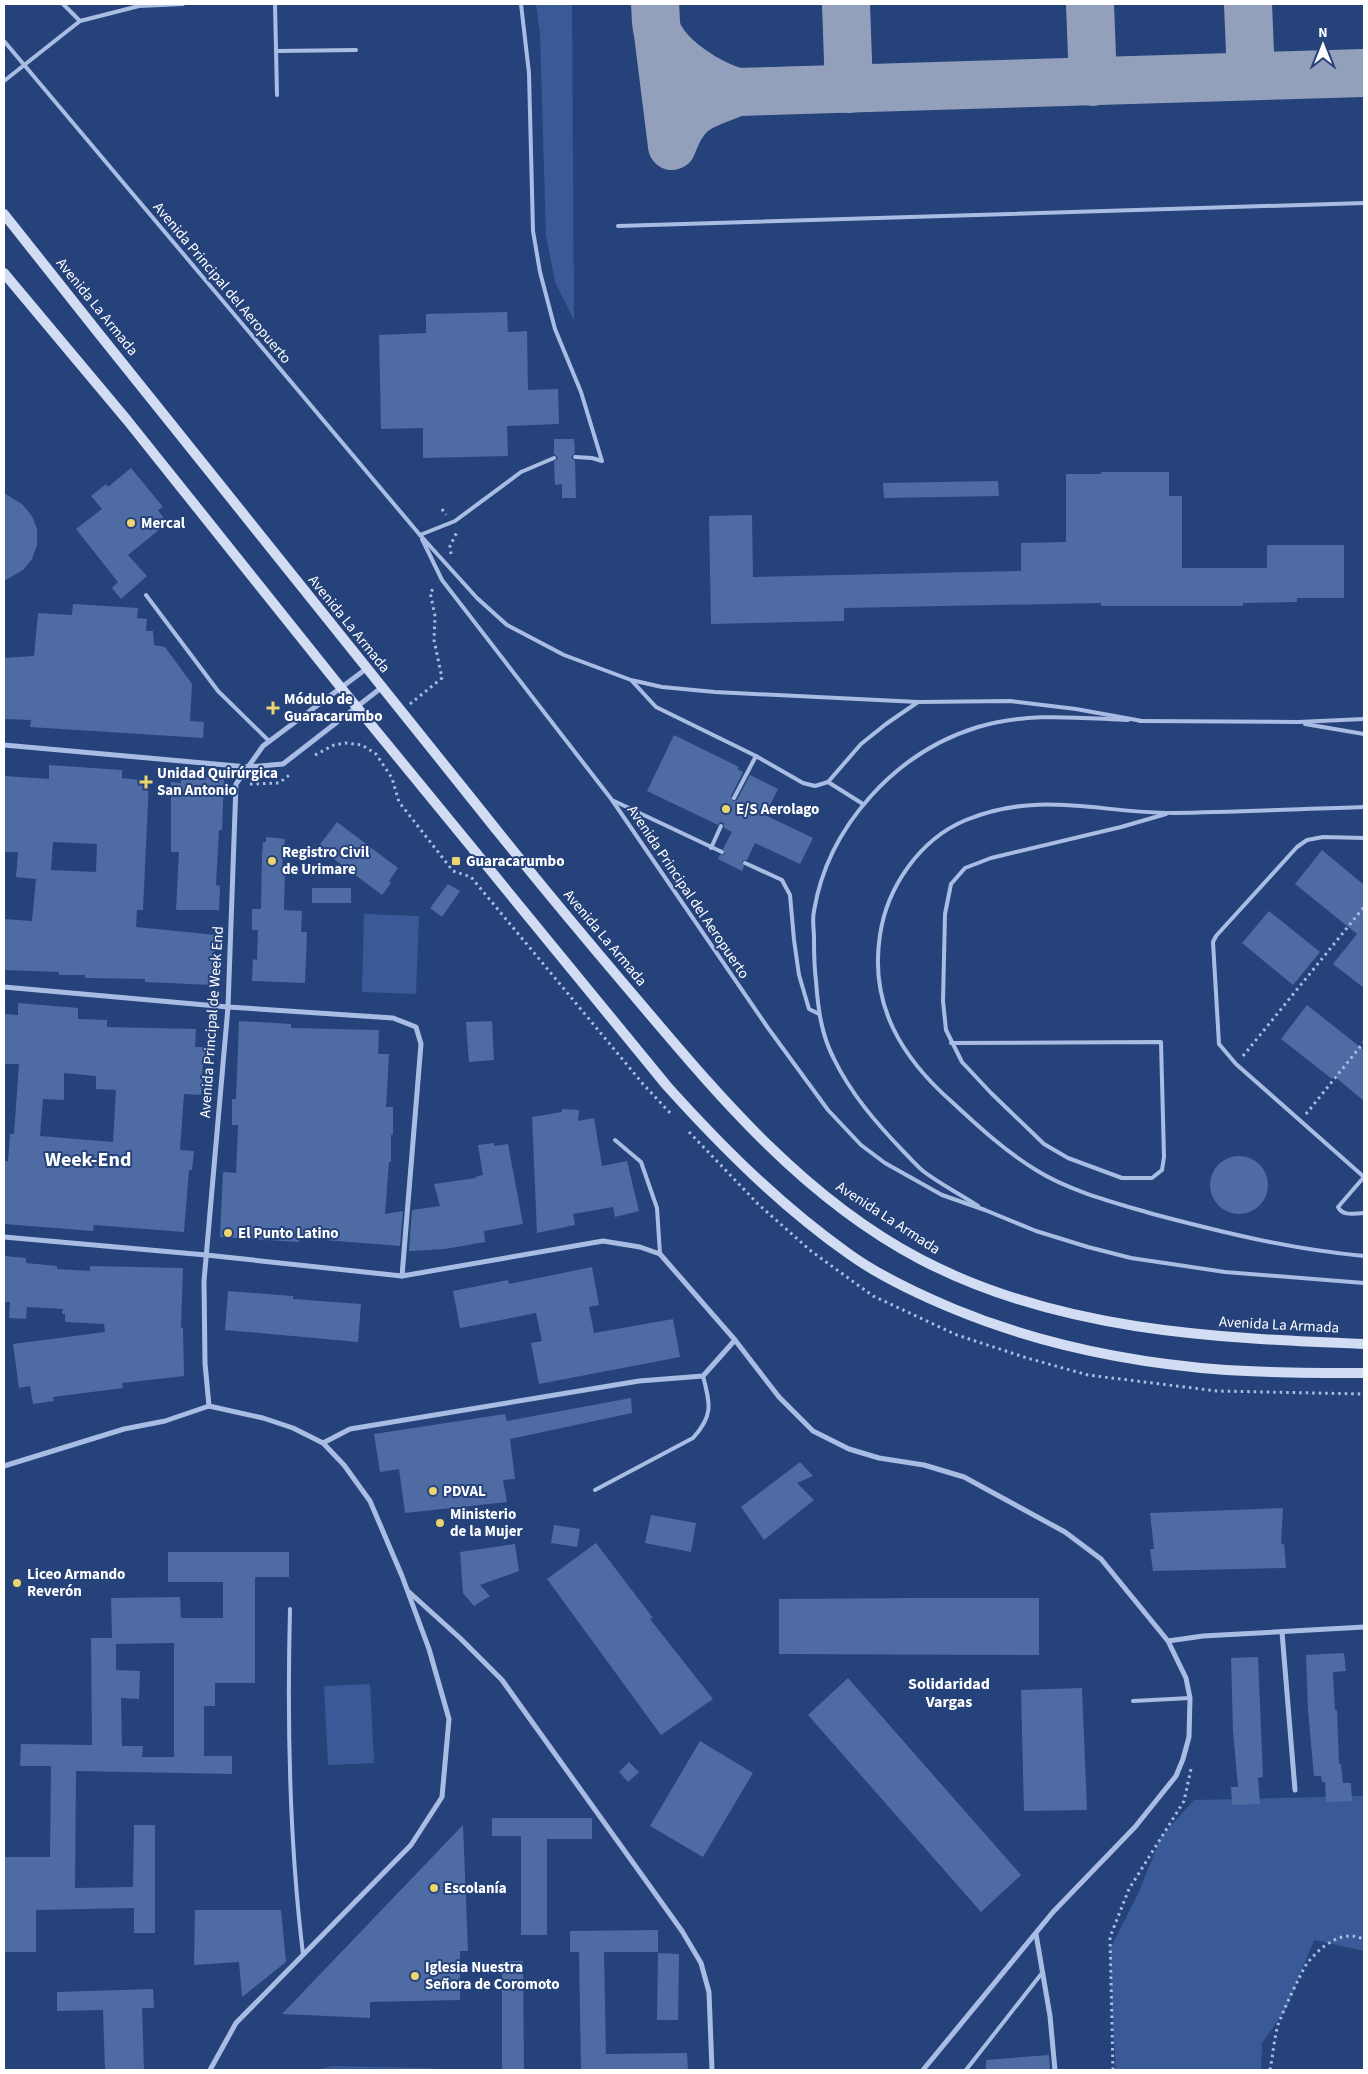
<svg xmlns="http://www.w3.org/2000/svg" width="1368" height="2074" font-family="'Source Sans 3',sans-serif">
<rect width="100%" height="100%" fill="#26427a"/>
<g fill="#3a5a97">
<polygon points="536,4 572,4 574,320 555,282 546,235 540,34"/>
<polygon points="364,914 419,916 416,994 362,992"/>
<polygon points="370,1684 374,1763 328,1765 324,1686"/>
<polygon points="1364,1796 1364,1951 1314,1940 1286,2009 1262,2043 1261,2070 1116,2070 1112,2012 1110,1949 1138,1894 1161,1837 1194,1800"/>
<polygon points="332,2066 428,2068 444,2070 316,2070"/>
</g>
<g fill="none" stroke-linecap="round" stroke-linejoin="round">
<g stroke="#92a0bc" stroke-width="48">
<path d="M655 4C656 13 655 27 659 35 672 61 710 84 737 92L1364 73"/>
<polyline points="846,4 849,89"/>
<polyline points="1090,4 1093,82"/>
<polyline points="1248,4 1251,76"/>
<path d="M658 34 672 146C687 106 701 107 737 92"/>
</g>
</g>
<g fill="#4e6ba3" fill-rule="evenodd">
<polygon points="507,312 508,332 527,331 528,390 558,389 559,424 507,426 508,456 423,458 423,428 381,429 379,335 426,333 426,314"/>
<polygon points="554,439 574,439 575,453 571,457 575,461 576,498 562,498 562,484 555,485 554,462 558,458 554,454"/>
<polygon points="131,468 163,507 158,510 165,520 163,522 165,525 128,555 147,576 121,599 112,588 118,582 76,529 102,509 91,496 106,484 108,487"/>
<polygon points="1101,472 1169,472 1169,496 1182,496 1182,568 1267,568 1267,545 1344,545 1344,598 1297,598 1297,602 1243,603 1243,606 1101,606 1101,603 844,608 844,621 711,624 709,516 752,515 753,577 1021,571 1021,543 1066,542 1066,474 1101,474"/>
<polygon points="998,481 999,496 884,498 883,483"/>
<polygon points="4,493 22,504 32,516 37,529 37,545 32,559 23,570 4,581"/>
<polygon points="73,604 138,608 137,618 147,619 146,631 153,631 154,645 165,647 192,684 190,721 204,722 203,738 30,727 31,720 4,719 4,658 34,656 38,613 72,615"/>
<polygon points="674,735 739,767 737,769 743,772 731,796 733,801 737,800 750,775 778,789 765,815 813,838 800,864 755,843 747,860 742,861 744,866 742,871 718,859 720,855 725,854 723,849 732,832 724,828 724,823 720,822 718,825 647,791"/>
<path d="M49 765 122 770V778L149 781 143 910H137L136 927 216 935 212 985 145 982V979L85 978V975H59V972L4 970V919L32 921 36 879 16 877 18 852H4V776L49 779ZM53 842 97 844 96 872 51 870Z"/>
<polygon points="181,776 224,778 222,830 219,830 216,885 220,886 219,910 176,910 179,852 171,852 171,782 181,783"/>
<polygon points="337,822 398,868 389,881 391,883 382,895 318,847"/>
<polygon points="266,837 285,839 282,867 285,867 284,910 302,911 301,932 307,932 305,983 252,981 253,959 257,960 258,930 252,930 252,909 261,909 262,855 263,842 266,842"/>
<polygon points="1322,850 1364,885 1364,988 1333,964 1357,934 1295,884"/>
<polygon points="448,884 460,891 442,917 430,908"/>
<rect x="312" y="888" width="39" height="15"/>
<polygon points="1269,911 1320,952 1293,985 1242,943"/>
<path d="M18 1003 78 1008V1019L107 1020V1027L196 1029 195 1047H205L204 1064 203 1063 201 1095 184 1094 180 1150 194 1151 192 1170H189L184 1232 94 1225 93 1231 4 1224V1161H8L10 1134H14L19 1064H4V1014L18 1015ZM64 1073 96 1076V1089L116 1090 113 1142 40 1136 43 1099 64 1100Z"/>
<polygon points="1307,1005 1364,1050 1364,1101 1334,1076 1332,1079 1281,1039"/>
<polygon points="239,1021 291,1024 291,1028 379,1030 378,1054 389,1054 386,1107 393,1107 393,1135 391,1135 391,1162 389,1162 385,1214 403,1211 400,1246 299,1238 299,1242 220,1237 223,1172 236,1173 238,1125 232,1125 232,1099 236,1099"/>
<polygon points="492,1021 494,1060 469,1062 466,1022"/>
<polygon points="562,1109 579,1110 578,1121 594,1118 602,1166 627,1161 639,1211 615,1217 613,1207 573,1214 575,1225 537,1233 532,1117 562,1112"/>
<polygon points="494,1143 494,1146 508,1144 523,1224 484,1231 485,1242 445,1249 409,1251 412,1210 440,1206 434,1184 476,1178 475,1177 483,1175 478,1145"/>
<circle cx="1239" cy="1185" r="29"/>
<polygon points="4,1256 26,1258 26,1263 57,1266 57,1269 90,1271 90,1266 183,1268 181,1328 183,1328 184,1376 122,1383 123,1388 53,1397 54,1401 33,1404 30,1386 19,1388 13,1344 105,1332 104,1324 65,1322 65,1314 62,1314 63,1309 27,1307 26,1319 9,1318 10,1302 4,1302"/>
<polygon points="592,1267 599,1305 589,1307 594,1333 673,1319 680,1357 539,1384 531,1343 542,1341 536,1313 460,1328 453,1291 508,1280 509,1284"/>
<polygon points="228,1291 293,1296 293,1299 361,1304 358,1342 225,1330"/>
<polygon points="631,1398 632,1413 510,1439 515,1479 503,1480 507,1502 405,1513 399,1469 380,1472 374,1434 505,1414 507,1421"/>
<polygon points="800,1462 813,1476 797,1483 814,1500 764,1540 741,1507"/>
<polygon points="1283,1508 1281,1544 1284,1544 1286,1568 1153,1571 1150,1549 1154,1549 1150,1513"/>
<polygon points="651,1515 696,1523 691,1552 645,1543"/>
<polygon points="554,1525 580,1529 577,1547 551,1543"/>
<polygon points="596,1543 653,1618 650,1619 713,1699 661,1735 547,1579"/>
<polygon points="515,1544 519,1571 480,1585 490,1596 474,1606 463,1593 460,1552"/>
<path d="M168 1552H289V1577H255V1683H215V1706H204V1756H232V1774L76 1771 75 1888 133 1887 134 1825H155V1933H134V1908L36 1910V1952H4V1857H50L51 1766H20L21 1744 92 1745 91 1638H112L111 1598 180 1597 181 1618H223V1582H168ZM174 1643V1757H142L143 1746H122L121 1698 139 1699 140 1671 116 1670V1644Z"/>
<polygon points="914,1598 1039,1598 1039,1655 779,1654 779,1599"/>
<polygon points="1344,1653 1346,1671 1333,1672 1335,1710 1337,1710 1339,1764 1341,1764 1343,1783 1351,1783 1352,1801 1326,1802 1325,1782 1322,1782 1321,1776 1314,1776 1308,1710 1306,1655"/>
<polygon points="1258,1657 1263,1777 1258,1778 1260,1804 1232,1805 1231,1787 1238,1787 1233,1731 1231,1658"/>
<polygon points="848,1678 1021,1875 981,1912 808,1715"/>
<polygon points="1082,1688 1087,1810 1024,1811 1021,1690"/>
<polygon points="700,1741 753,1773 703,1857 650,1826"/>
<polygon points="629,1762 639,1772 628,1782 619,1772"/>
<polygon points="492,1818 592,1818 592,1839 547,1839 547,1935 521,1935 521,1836 492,1836"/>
<polygon points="463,1825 468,1951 460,1951 460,2000 370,2002 370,2018 282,2014"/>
<polygon points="195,1910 281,1910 286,1962 242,1997 239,1962 194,1965"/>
<polygon points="658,1930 658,1952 604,1952 606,2054 687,2053 688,2070 581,2070 579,1952 570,1952 570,1931"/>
<polygon points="658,1953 679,1954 678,2020 657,2020"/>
<polygon points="502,1961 523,1961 524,2070 502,2070"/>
<polygon points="153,1989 154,2008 142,2008 144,2070 105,2070 103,2010 57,2011 57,1992"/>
<polygon points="1049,2055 1050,2070 986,2070 986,2060"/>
</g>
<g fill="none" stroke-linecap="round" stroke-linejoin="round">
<g stroke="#a9bde4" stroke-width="3" stroke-dasharray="2.5 4" stroke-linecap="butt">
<polyline points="442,509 446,515"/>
<polyline points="451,554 450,546 457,532"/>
<polyline points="410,704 442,678 434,640 435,616 430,592 436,587"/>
<polyline points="315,755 334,745 345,743 362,745 376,754 392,778 399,802 453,871 471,877 643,1084 672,1115"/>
<polyline points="250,784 279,783 292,773"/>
<polyline points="1243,1056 1364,907"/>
<polyline points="1306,1114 1364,1042"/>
<polyline points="689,1132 758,1204 811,1251 873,1296 957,1335 1027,1358 1088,1375 1217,1391 1364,1394"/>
<polyline points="1113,2070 1110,1937 1129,1889 1184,1801 1191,1769"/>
<path d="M1270 2070C1273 2055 1274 2039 1278 2025 1283 2011 1299 1977 1306 1965 1318 1948 1344 1927 1364 1940"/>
</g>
<g stroke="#a9bde4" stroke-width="4">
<polyline points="63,4 80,21"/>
<polyline points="275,4 277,95"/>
<polyline points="521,4 529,73 533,231 540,272 555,329 581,392 602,461 592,458 575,457"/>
<polyline points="4,41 420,535 477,598 507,625 564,655 631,680 662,687 715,692 918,702 1010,701 1076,709 1142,721"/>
<polyline points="277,51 356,50"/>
<polyline points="4,81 80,21 139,6 183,4"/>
<polyline points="618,226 1364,203"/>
<polyline points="420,535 455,521 521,472 554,458"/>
<polyline points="422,539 442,580 612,800 768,1028 828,1110 861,1145 885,1163 942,1195 985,1210 1036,1231 1088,1247 1131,1258 1225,1272 1364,1283"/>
<polyline points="146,595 218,691 269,741"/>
<polyline points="632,681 656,707 756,756 803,783 815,786 828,782 861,744 886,724 918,702"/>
<polyline points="1140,721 1298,722 1364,719"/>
<polyline points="1305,724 1364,734"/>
<polyline points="828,782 863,804"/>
<polyline points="734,798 756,756"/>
<polyline points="614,801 722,852"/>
<path d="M1364 807C1300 809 1237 812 1173 813 1099 813 1039 790 966 820 920 839 887 887 880 935 869 1005 902 1058 952 1102 979 1127 1005 1151 1036 1170 1069 1191 1116 1203 1153 1214 1225 1233 1290 1249 1364 1256"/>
<polyline points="1364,838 1323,837 1307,840 1297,847 1216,936 1213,942 1219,1044 1236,1064 1364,1177"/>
<polyline points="711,848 721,826"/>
<polyline points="745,863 782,880 790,895 794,940 799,975 809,1009 819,1014"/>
<polyline points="951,1043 1161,1042 1164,1157 1162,1170 1152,1178 1122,1178 1068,1158 1044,1144 991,1093 962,1062 946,1030 943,1001 945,914 951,884 965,868 991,858 1121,827 1166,814"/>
<polyline points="615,1140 641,1162 657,1208 660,1254"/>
<path d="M1364 1177 1338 1207C1343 1217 1355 1213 1364 1213"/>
<path d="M978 1206C960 1194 940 1184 923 1171 916 1165 910 1158 904 1152 877 1124 851 1094 834 1059 821 1034 818 1008 816 981 814 966 814 952 814 938 814 929 812 920 814 911 828 826 896 752 978 727 1027 712 1078 718 1128 720"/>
<path d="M595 1490 693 1438C714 1415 710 1404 703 1376"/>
<path d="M290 1609C287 1724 289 1839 303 1954"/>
<polyline points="1133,1701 1190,1698"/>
<polyline points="966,2070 1042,1973"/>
</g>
<g stroke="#a9bde4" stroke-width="5">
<polyline points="4,745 248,767 283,764 381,688"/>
<polyline points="4,987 228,1007 393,1018 416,1027 421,1044 402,1276 603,1241 640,1247 660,1254 735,1340 779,1397 813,1431 849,1449 879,1458 924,1465 964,1477 1065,1532 1101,1559 1168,1641 1186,1678 1190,1698 1189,1737 1183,1759 1176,1776 1135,1827 1053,1912 923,2070"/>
<polyline points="4,1237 206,1255 402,1276"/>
<polyline points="209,1406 205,1363 204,1281 228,1007 236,784 263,746 366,669"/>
<polyline points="323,1443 350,1429 639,1381 703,1376 735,1340"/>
<polyline points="4,1466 124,1429 165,1421 209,1406 263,1418 293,1428 323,1443 344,1465 370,1501 402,1576 429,1649 449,1719 442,1797 411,1845 236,2023 210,2070"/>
<polyline points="409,1592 461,1639 502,1680 682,1931 701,1963 709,1992 712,2070"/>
<polyline points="1282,1632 1295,1790"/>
<polyline points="1168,1641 1203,1636 1364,1627"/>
<polyline points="1036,1934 1050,2016 1055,2070"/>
</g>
<g stroke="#d2ddf4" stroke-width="10">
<path d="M4 214C160 411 317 607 475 803 529 871 584 937 641 1004 723 1101 806 1199 920 1259 1057 1331 1213 1338 1364 1344"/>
<path d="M4 273 127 420 342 689 667 1086C722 1147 781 1206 849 1254 881 1277 918 1294 954 1309 1041 1345 1132 1363 1226 1370 1272 1373 1318 1373 1364 1373"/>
</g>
</g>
<g fill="#ecd56e" stroke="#26427a" stroke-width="2">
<circle cx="131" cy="523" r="5"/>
<path d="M270.5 700.5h5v5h5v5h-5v5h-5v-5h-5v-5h5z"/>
<path d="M143.5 774.5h5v5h5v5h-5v5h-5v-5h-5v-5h5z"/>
<circle cx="726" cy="809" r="5"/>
<circle cx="272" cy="861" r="5"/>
<rect x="451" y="856" width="10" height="10" rx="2.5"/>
<circle cx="228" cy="1233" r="5"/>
<circle cx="433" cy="1491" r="5"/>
<circle cx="440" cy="1523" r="5"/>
<circle cx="17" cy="1583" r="5"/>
<circle cx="434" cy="1888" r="5"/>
<circle cx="415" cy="1976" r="5"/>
</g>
<g text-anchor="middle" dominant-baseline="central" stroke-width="4" stroke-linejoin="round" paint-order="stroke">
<g font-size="15" fill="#fff" stroke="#26427a">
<text transform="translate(222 283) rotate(50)">Avenida Principal del Aeropuerto</text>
<text transform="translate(97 307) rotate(51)">Avenida La Armada</text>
<text transform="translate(349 624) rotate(51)">Avenida La Armada</text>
<text transform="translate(688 892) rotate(56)">Avenida Principal del Aeropuerto</text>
<text transform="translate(605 938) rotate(50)">Avenida La Armada</text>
<text transform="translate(212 1022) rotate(-86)">Avenida Principal de Week End</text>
<text transform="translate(888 1218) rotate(33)">Avenida La Armada</text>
<text transform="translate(1279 1325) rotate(3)">Avenida La Armada</text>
</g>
<g font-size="15" font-weight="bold" fill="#fff" stroke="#26427a" text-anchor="start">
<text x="141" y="523">Mercal</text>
<text x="284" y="699">Módulo de<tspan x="284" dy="17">Guaracarumbo</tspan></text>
<text x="157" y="773">Unidad Quirúrgica<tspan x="157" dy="17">San Antonio</tspan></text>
<text x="736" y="809">E/S Aerolago</text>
<text x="282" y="852">Registro Civil<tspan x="282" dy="17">de Urimare</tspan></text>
<text x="466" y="861">Guaracarumbo</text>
<text x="238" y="1233">El Punto Latino</text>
<text x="443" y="1491">PDVAL</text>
<text x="450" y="1514">Ministerio<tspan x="450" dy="17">de la Mujer</tspan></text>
<text x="27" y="1574">Liceo Armando<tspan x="27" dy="17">Reverón</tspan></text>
<text x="444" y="1888">Escolanía</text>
<text x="425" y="1967">Iglesia Nuestra<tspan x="425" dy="17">Señora de Coromoto</tspan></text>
</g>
<g font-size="16" font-weight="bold" fill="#fff" stroke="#26427a">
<text x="949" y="1684">Solidaridad<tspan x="949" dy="18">Vargas</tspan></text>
</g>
<g font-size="20" font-weight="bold" fill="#fff" stroke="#26427a">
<text x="88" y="1160">Week-End</text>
</g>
</g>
<rect width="1368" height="2074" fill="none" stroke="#ffffff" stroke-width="10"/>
<g transform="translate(1323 45)" stroke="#26427a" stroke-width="4" paint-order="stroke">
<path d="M0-4L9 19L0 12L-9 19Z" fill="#ffffff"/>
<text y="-8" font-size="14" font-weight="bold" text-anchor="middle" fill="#ffffff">N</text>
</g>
</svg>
